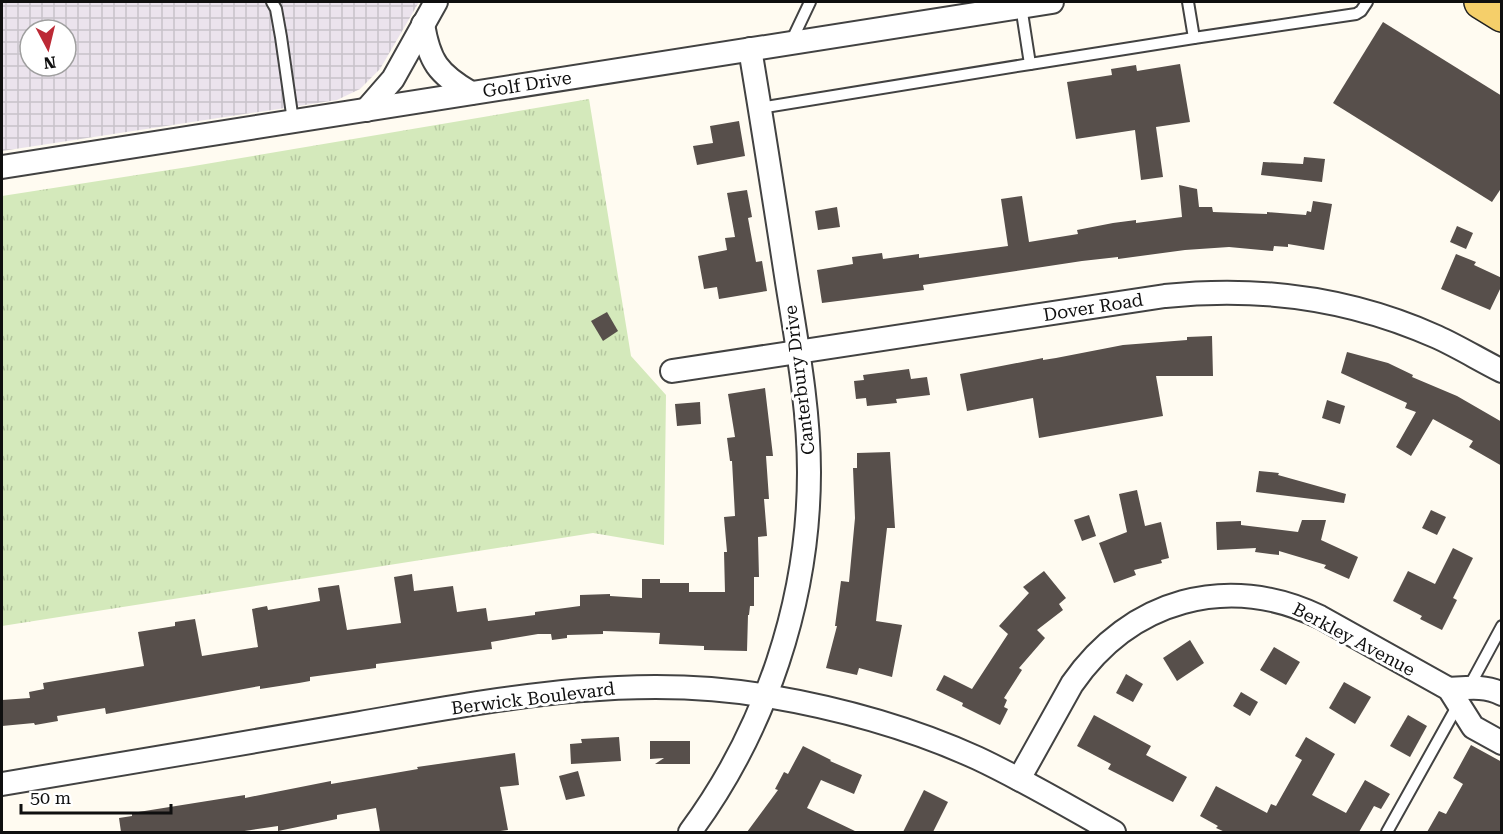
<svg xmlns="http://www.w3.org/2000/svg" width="1503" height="834" font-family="'Roboto Serif',serif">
<defs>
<pattern id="industrial-grid" width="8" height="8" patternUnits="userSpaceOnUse" patternTransform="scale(1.5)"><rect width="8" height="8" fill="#ebe3ed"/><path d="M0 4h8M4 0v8" fill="none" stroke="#c8c2ca"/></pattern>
<pattern id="grass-tufts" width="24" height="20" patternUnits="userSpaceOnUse" patternTransform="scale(1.5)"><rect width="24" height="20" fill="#d4e9bb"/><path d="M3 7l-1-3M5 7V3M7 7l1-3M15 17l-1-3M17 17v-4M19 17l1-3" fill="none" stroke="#b5c7a0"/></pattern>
</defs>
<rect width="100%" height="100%" fill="#fffbf1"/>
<path fill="url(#industrial-grid)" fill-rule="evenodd" d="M2 2H419L380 69 360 89 337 100 2 151ZM30 30H66V66H30Z"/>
<polygon fill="url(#grass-tufts)" points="589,99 631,356 666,395 664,545 593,533 2,626 2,196 188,167"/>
<g fill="#574f4b">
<polygon points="1383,22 1502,96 1502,187 1492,202 1333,103"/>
<polygon points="1180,64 1190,122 1156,127 1163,177 1141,180 1135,130 1076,139 1067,82 1112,75 1111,69 1136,65 1137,71"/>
<polygon points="739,121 745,156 697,165 693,146 713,143 710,126"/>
<polygon points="1304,157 1325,159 1322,182 1261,175 1263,162 1303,164"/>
<polygon points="1179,185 1197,189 1199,207 1212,207 1213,212 1267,214 1267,212 1306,215 1307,211 1311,212 1313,201 1332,204 1324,250 1288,244 1288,247 1274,246 1273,251 1229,247 1185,250 1118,259 1118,257 1082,261 923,285 924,290 822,303 817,270 853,264 852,257 882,253 883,259 919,254 919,258 1008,246 1001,199 1022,196 1029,242 1078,234 1077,230 1113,223 1136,220 1136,223 1182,217"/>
<polygon points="747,190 752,217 748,218 756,262 762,261 767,291 719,299 717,287 704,289 698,256 727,250 725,238 735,237 727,193"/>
<polygon points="837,207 840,227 818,230 815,211"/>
<polygon points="1457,226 1473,233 1466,249 1450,242"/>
<polygon points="1456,254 1476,262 1474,265 1502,278 1502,285 1490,310 1441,289"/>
<polygon points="607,312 618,331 603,341 591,321"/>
<polygon points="1212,336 1213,376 1156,376 1163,416 1039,438 1033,398 967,411 960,374 1043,358 1043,360 1056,358 1123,345 1187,340 1187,337"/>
<polygon points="1347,352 1388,363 1413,375 1412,377 1457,396 1502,422 1502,466 1469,447 1473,441 1433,419 1411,456 1396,447 1416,412 1405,408 1407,403 1341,373"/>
<polygon points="909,369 911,379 927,377 930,395 896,399 897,403 867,406 866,398 856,399 854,381 864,380 863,375"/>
<polygon points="765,388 773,456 766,456 769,499 764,499 767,536 758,537 759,577 754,577 754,606 750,606 749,615 748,615 747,651 704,650 704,646 659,644 660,633 603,631 603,634 567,635 567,638 552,640 551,634 538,634 491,642 492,649 376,664 376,668 310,677 310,681 299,683 260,689 260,686 106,714 105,708 57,716 58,721 35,725 34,723 2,726 2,700 30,698 29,692 44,689 43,683 144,666 138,632 175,626 175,622 195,619 202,656 258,647 252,609 267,606 268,610 320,601 318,588 339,585 347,630 401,623 394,577 412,574 414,591 453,586 457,612 486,608 488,621 535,615 535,612 580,606 580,595 610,594 610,596 642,598 642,579 660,579 660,583 689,583 689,592 725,592 724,552 727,552 724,517 735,516 732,461 730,461 727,438 735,437 728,394"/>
<polygon points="1327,400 1345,406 1340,424 1322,418"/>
<polygon points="700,402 701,424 677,426 675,404"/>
<polygon points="890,452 895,528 887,528 876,621 902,625 892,677 859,668 857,675 826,668 837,626 835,626 841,581 849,582 855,518 853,468 857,468 857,453"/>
<polygon points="1259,471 1279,473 1278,475 1346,494 1344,503 1256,492"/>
<polygon points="1137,490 1145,526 1161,522 1169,558 1161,560 1162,563 1134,570 1136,575 1114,583 1099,543 1127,532 1119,494"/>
<polygon points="1431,510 1446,517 1437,535 1422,528"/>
<polygon points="1089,515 1096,536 1082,541 1074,520"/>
<polygon points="1302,520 1326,520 1321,540 1358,557 1349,579 1324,568 1326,565 1279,551 1279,555 1255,552 1256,548 1217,550 1216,522 1241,521 1241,525 1298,532"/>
<polygon points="1453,548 1473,558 1453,598 1457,600 1442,630 1420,619 1422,616 1393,601 1408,571 1435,584"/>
<polygon points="1044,571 1066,598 1059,604 1063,610 1037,630 1045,638 1019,668 1022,670 1004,698 1007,700 1004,707 1008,709 1000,725 962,706 963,703 936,690 944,675 972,689 1008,634 999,626 1029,593 1023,587"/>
<polygon points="1190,640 1204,663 1177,681 1163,658"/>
<polygon points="1274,647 1300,662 1286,685 1260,670"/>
<polygon points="1126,674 1143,684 1133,702 1116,693"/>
<polygon points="1344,682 1371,697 1355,724 1329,708"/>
<polygon points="1241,692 1258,702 1250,716 1233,706"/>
<polygon points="1094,715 1151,746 1146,755 1187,777 1173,802 1108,769 1111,764 1077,746"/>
<polygon points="1408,715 1427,726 1410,757 1390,746"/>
<polygon points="619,737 621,761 571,764 570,744 582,743 581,739"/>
<polygon points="1306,737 1335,754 1312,795 1346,813 1365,780 1390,794 1381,809 1374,806 1359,832 1225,832 1216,828 1218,826 1200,816 1216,786 1267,813 1271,804 1276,806 1302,760 1295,756"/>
<polygon points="650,741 690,741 690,764 655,764 664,758 650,759"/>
<polygon points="1471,745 1502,762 1502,832 1427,832 1439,811 1446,814 1463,784 1453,778"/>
<polygon points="803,746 831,760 830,761 862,775 854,794 821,780 807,808 857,832 747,832 778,790 775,789 784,772 788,774"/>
<polygon points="515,753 519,785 500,787 508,830 493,832 380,832 376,808 337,815 337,819 278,831 278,826 238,832 121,832 119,818 132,816 132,813 245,795 245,798 331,781 331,784 418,769 417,767"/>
<polygon points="578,771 585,796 566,800 559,776"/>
<polygon points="924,790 948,802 933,832 903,832"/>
</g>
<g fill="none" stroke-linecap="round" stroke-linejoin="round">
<defs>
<g id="lane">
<polyline points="272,2 276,9 281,37 293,121"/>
<polyline points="1188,2 1194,38 1356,14 1361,11 1367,2"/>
<polyline points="1021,6 1030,64 1194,38"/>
<polyline points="791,42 810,2"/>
<polyline points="760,108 1030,64"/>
<polyline points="1469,687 1502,626"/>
<polyline points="1387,832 1459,703"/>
</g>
<g id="street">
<path d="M423 24C429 61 438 74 471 93"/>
<polyline points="366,110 393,79 436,2"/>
<polyline points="2,167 1052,2"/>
<path d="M672 371 1165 296C1259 286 1350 298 1437 337 1459 347 1480 360 1502 371"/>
<path d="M1449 689C1467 688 1485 685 1502 694"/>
<path d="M1019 779 1072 684C1130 600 1227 572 1320 617L1449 689 1473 727 1502 743"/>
<path d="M2 784C121 764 241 744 360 723 494 700 631 672 767 696 838 708 911 728 977 758 1024 780 1069 807 1114 832"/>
<path d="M690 832C766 729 809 600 809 472 809 408 797 345 787 282 775 204 763 126 750 49"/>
</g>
<polyline id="primary" points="1481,2 1502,15"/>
</defs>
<use href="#lane" stroke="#424242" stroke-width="14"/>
<use href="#street" stroke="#424242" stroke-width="26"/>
<use href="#primary" stroke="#202020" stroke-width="36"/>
<use href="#lane" stroke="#fff" stroke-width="10"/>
<use href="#street" stroke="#fff" stroke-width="22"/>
<use href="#primary" stroke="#f5cf6a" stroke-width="33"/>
</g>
<g text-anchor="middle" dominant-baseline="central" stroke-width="6" stroke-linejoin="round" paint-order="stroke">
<g font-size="18" fill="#0f0f0f" stroke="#fff">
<text transform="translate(527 84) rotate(-9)">Golf Drive</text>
<text transform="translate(1093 307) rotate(-9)">Dover Road</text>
<text transform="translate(799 380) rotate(-97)">Canterbury Drive</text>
<text transform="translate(1354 639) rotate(28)">Berkley Avenue</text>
<text transform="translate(533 698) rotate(-7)">Berwick Boulevard</text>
</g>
</g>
<rect width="1503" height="834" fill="none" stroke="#0f0f0f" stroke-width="6"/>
<g transform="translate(48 48) rotate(173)"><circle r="28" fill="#ffffff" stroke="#9f9f9f" stroke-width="1.5"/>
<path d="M0-4.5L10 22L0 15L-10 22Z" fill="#bc2935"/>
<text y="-9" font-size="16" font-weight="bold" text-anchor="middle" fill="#0f0f0f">N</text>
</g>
<path d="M21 804v9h150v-9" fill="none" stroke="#0f0f0f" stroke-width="3"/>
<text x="30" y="804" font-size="18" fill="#0f0f0f" stroke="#ffffff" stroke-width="4.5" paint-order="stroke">50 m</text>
</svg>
